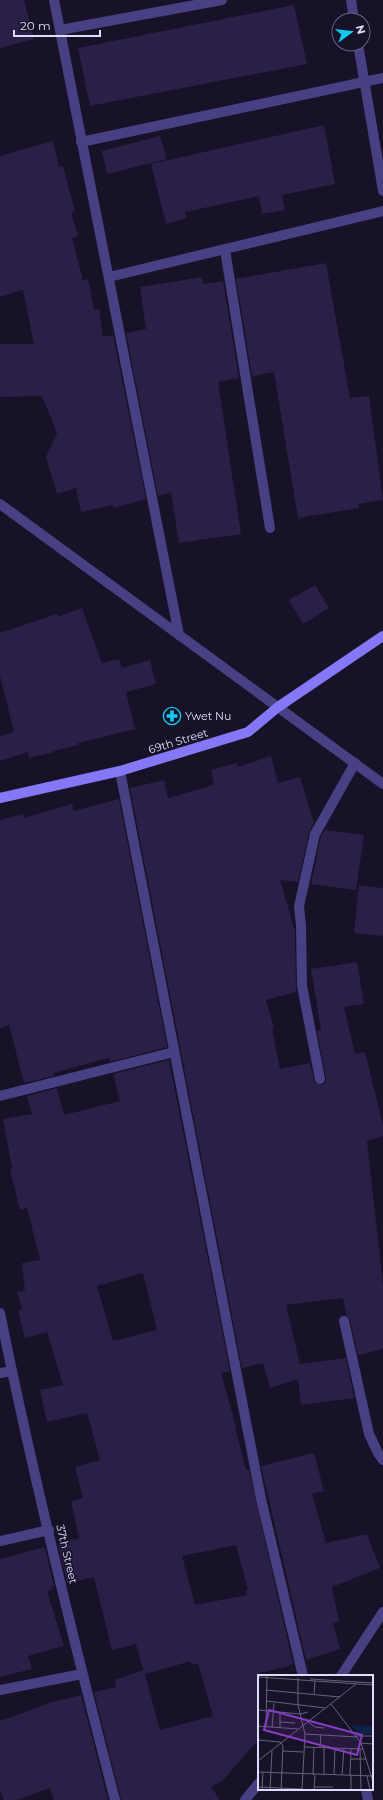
<svg xmlns="http://www.w3.org/2000/svg" width="383" height="1800" font-family="Montserrat,sans-serif">
<rect width="100%" height="100%" fill="#171227"/>
<g fill="#2a1f46" fill-rule="evenodd">
<polygon points="0,0 24,0 34,39 0,48"/>
<polygon points="294,5 307,64 90,106 78,48"/>
<polygon points="324,125 335,184 282,195 285,210 262,214 259,196 185,212 187,218 166,224 151,164"/>
<polygon points="160,136 167,159 107,174 102,151"/>
<polygon points="53,141 59,167 63,166 75,212 71,213 78,236 72,238 83,280 88,279 94,310 99,309 103,337 113,335 146,499 114,508 113,505 81,512 76,488 57,494 46,457 57,433 42,396 0,397 0,344 34,344 23,290 0,297 0,156"/>
<polygon points="326,263 350,398 369,396 383,500 358,504 359,508 298,518 274,372 252,376 236,279"/>
<polygon points="202,277 203,284 223,281 239,378 218,382 241,534 179,543 171,492 158,496 126,333 146,329 140,287"/>
<polygon points="315,585 329,608 303,624 289,600"/>
<polygon points="82,608 102,663 119,659 122,668 150,660 156,684 126,692 135,729 78,743 79,745 53,751 54,752 29,758 28,752 0,761 0,736 14,732 0,676 0,633 57,614 57,617"/>
<polygon points="271,756 278,783 300,777 314,823 309,833 298,882 280,880 295,931 296,992 266,1000 274,1028 272,1029 280,1069 310,1063 315,1083 321,1085 325,1084 326,1078 317,1031 321,1030 311,969 357,962 364,1004 344,1007 355,1054 365,1052 383,1125 383,1136 367,1141 383,1285 383,1349 358,1355 350,1320 346,1315 343,1298 286,1305 300,1364 346,1358 354,1398 301,1405 298,1379 270,1388 263,1363 242,1368 130,788 164,780 168,798 214,785 211,770 237,763 238,767"/>
<polygon points="119,799 167,1047 110,1062 109,1058 53,1073 54,1076 24,1083 9,1025 0,1028 0,820 23,814 24,818 72,804 74,811"/>
<polygon points="325,830 364,835 356,890 311,884 321,836"/>
<polygon points="359,885 383,888 383,936 354,933"/>
<path d="M169 1060 230 1371 221 1373 236 1427H235L246 1470H249L293 1664 286 1667 259 1673V1739L222 1781 211 1787 220 1800H121L94 1692 116 1687 115 1680 143 1670 136 1644 112 1650 94 1577 67 1583 58 1544 79 1538 71 1501 83 1498 75 1467 100 1460 87 1413 47 1422 40 1390 63 1385 47 1332 25 1338 18 1311 22 1309 17 1292 25 1290 22 1263 40 1260 27 1208 20 1210 10 1169 12 1168 3 1119 32 1114 27 1096 57 1088 64 1115 120 1101 113 1074ZM143 1273 157 1330 113 1341 97 1286ZM236 1545 248 1590 246 1591 247 1595 195 1605 182 1556ZM191 1661V1665L198 1663 213 1716 160 1730 145 1674Z"/>
<polygon points="314,1453 324,1491 312,1494 326,1543 367,1534 380,1568 332,1587 339,1622 333,1623 340,1649 306,1660 261,1466"/>
<polygon points="45,1547 54,1586 51,1587 52,1590 47,1591 64,1646 28,1656 32,1669 0,1677 0,1559"/>
<polygon points="81,1695 108,1800 54,1800 50,1788 16,1800 4,1800 0,1790 0,1721 53,1702"/>
</g>
<g fill="none" stroke-linecap="round" stroke-linejoin="round">
<g stroke="#474082" stroke-width="10">
<polyline points="54,0 179,635"/>
<polyline points="351,0 354,20"/>
<polyline points="60,30 222,0"/>
<polyline points="358,44 383,191"/>
<polyline points="81,142 383,78"/>
<polyline points="225,250 270,528"/>
<polyline points="109,277 383,211"/>
<polyline points="0,504 383,784"/>
<polyline points="120,771 261,1499 303,1676"/>
<polyline points="320,1079 302,986 301,925 299,906 315,834 355,763"/>
<polyline points="0,1096 174,1052"/>
<path d="M0 1313C33 1476 73 1639 115 1800"/>
<polyline points="344,1321 369,1434 378,1453 383,1460"/>
<polyline points="0,1373 12,1371"/>
<polyline points="0,1541 49,1530"/>
<polyline points="341,1676 383,1612"/>
<polyline points="0,1690 82,1674"/>
<polyline points="366,1789 368,1800"/>
<polyline points="245,1800 259,1783"/>
</g>
<polyline stroke="#8478f6" stroke-width="10" points="0,798 120,771 248,732 278,707 383,636"/>
</g>
<defs>
<symbol id="pharmacy-ring" viewBox="-11 -11 22 22"><circle r="9.5" fill="#171227" stroke="#14c9ef" stroke-width="1.5"/><path d="M-2-6h4v4h4v4h-4v4h-4v-4h-4v-4h4Z" fill="#14c9ef"/></symbol>
</defs>
<g fill-rule="evenodd">
<use href="#pharmacy-ring" x="162" y="706" width="20" height="20"/>
</g>
<g text-anchor="middle" dominant-baseline="central" stroke-width="3" stroke-linejoin="round" paint-order="stroke">
<g font-size="11" fill="#e0dafc" stroke="#171227" text-anchor="start">
<text x="185" y="716">Ywet Nu</text>
</g>
<g font-size="11" fill="#e0dafc" stroke="#171227">
<text transform="translate(178 741) rotate(-17)">69th Street</text>
<text transform="translate(67 1554) rotate(77)">37th Street</text>
</g>
</g>
<g transform="translate(258 1675)">
<rect width="115" height="115" fill="#171227"/>
<path d="M93 50 115 51V59H100Z" fill="#102147"/>
<path fill="none" stroke="#67627c" stroke-width="1" d="M0 2 115 10M40 3V30L47 59 44 115M52 4 115 8M8 15 82 22M56 19 57 6M9 26 67 33M73 29 103 68 115 107M0 35 42 39 50 37M22 47 37 48M50 47 57 52 66 53M0 51 40 54M8 52 9 0M22 52V38M14 53 16 28M47 59 99 62M98 61H115M0 65 22 67 25 71 23 115M103 68 115 69M47 72 105 74M62 72 63 60M102 74 103 115M25 76 45 77M93 84H108M0 86 98 9M0 97 115 101M55 100 56 72M66 100V72M76 100 77 73M84 100 86 73M92 100 93 74M109 101 112 115M0 112 44 114M56 112H75M4 115 5 97M12 115 14 76M56 115 57 100M93 115V100"/>
<path fill="#853dc5" fill-opacity="0.15" stroke="#853dc5" stroke-width="2" d="M11 35 104 60 99 80 6 55Z"/>
<rect width="115" height="115" fill="none" stroke="#e0dafc" stroke-width="2"/>
</g>
<g transform="translate(351 32) rotate(75)"><circle r="19" fill="#171227" stroke="#67627c"/>
<path d="M0-3L7 15L0 10L-7 15Z" fill="#14c9ef"/>
<text y="-6" font-size="11" font-weight="bold" text-anchor="middle" fill="#e0dafc">N</text>
</g>
<path d="M14 30v6h86v-6" fill="none" stroke="#e0dafc" stroke-width="2"/>
<text x="20" y="30" font-size="12" fill="#e0dafc" stroke="#171227" stroke-width="3" paint-order="stroke">20 m</text>
</svg>
